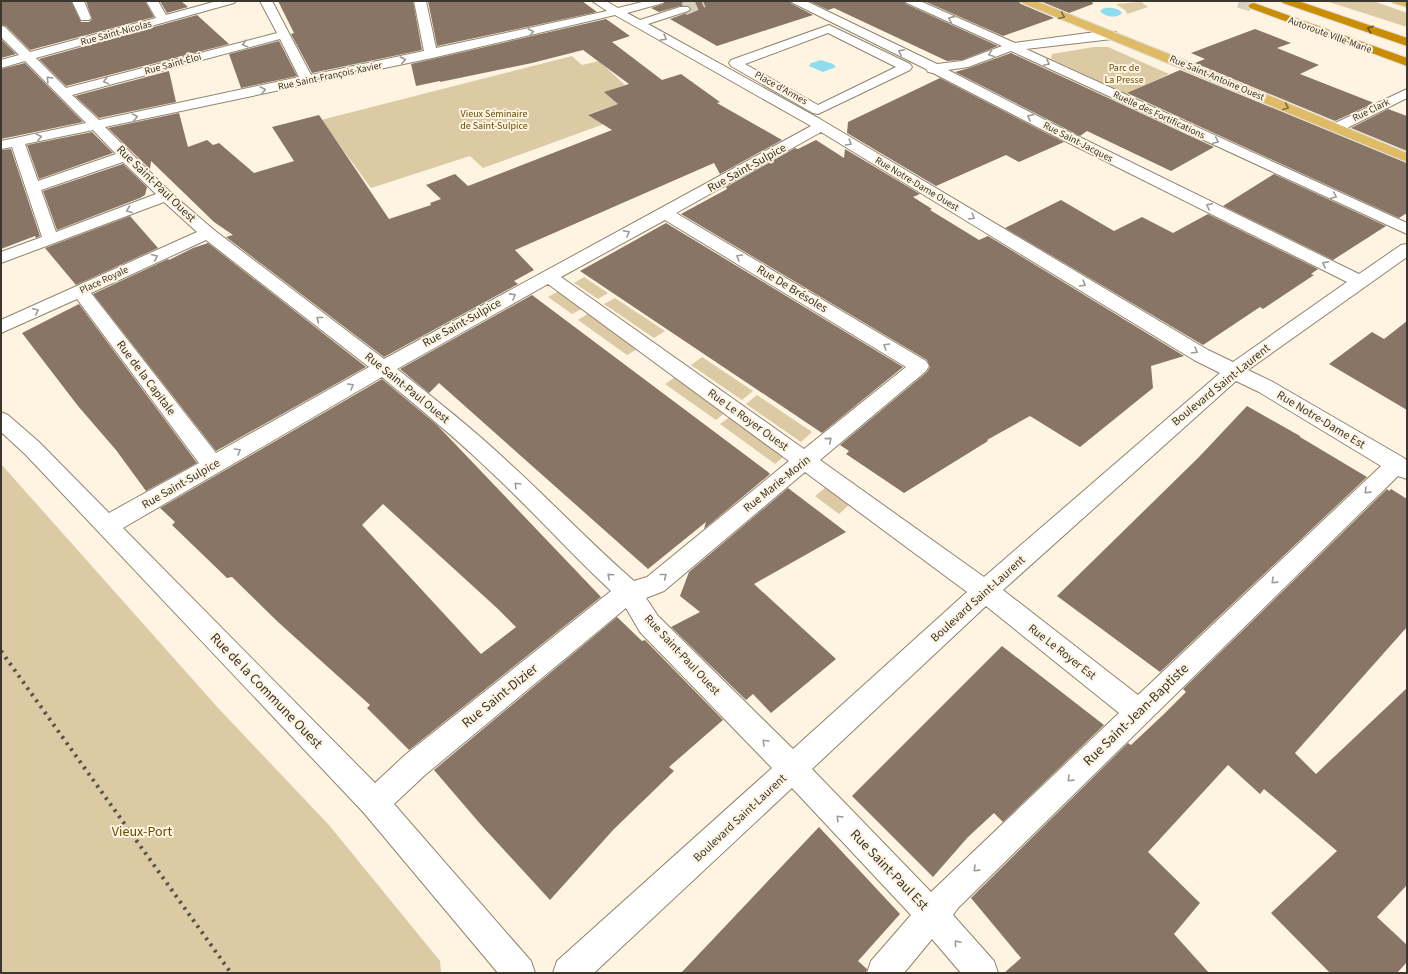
<svg xmlns="http://www.w3.org/2000/svg" width="1408" height="974" font-family="'Source Sans 3',sans-serif">
<rect width="100%" height="100%" fill="#fef4e1"/>
<g fill="#dccaa5">
<polygon points="1326,1 1373,1 1407,13 1407,27"/>
<polygon points="1141,2 1148,7 1127,14 1126,11 1116,4"/>
<polygon points="1094,47 1108,47 1169,74 1126,94 1051,59 1052,54"/>
<polygon points="572,56 582,65 599,61 625,85 605,92 618,104 589,114 604,124 483,168 470,156 371,188 321,120"/>
<polygon points="584,277 608,293 598,299 574,283"/>
<polygon points="559,291 583,308 572,314 548,297"/>
<polygon points="615,298 665,331 654,338 604,304"/>
<polygon points="589,313 639,348 627,355 578,320"/>
<polygon points="702,357 753,391 742,400 691,365"/>
<polygon points="677,376 727,411 716,420 665,384"/>
<polygon points="757,395 812,432 801,442 746,404"/>
<polygon points="732,415 787,454 775,464 720,424"/>
<polygon points="1,464 219,709 329,825 440,961 441,973 1,973"/>
<polygon points="826,487 850,504 839,514 815,496"/>
</g>
<g fill="#8fdbef">
<path d="M1104 8C1111 7 1119 8 1122 13 1116 19 1105 17 1100 11Z"/>
<polygon points="821,60 833,64 836,67 823,72 809,66 811,63"/>
</g>
<g fill="#897566" fill-rule="evenodd">
<polygon points="1,1 71,1 81,22 89,22 92,19 86,1 145,1 154,17 30,50 6,26 1,25"/>
<polygon points="160,1 181,1 188,7 167,13"/>
<polygon points="278,1 413,1 422,50 312,73 291,34 294,33"/>
<polygon points="428,1 582,1 597,12 437,46"/>
<polygon points="666,1 790,1 792,4 813,15 717,46 670,19 689,12 692,9 689,6 680,6 659,12 651,8 663,4"/>
<polygon points="809,1 904,1 906,4 998,46 962,60 947,61 834,8 828,10"/>
<polygon points="924,1 1018,1 1021,4 1054,18 1003,36"/>
<polygon points="1040,1 1092,1 1093,4 1069,13"/>
<polygon points="197,15 229,44 66,86 39,59"/>
<polygon points="606,19 630,36 612,42 662,80 681,74 720,102 717,103 782,140 720,174 714,163 515,250 534,270 514,281 518,284 384,357 226,237 233,235 214,222 151,161 150,169 108,128 179,113 188,147 207,140 213,145 219,143 254,173 294,161 272,127 319,115 389,219 431,205 430,203 441,199 426,185 455,174 468,186 612,130 588,115 618,104 604,92 629,84 583,50 532,63 440,82 440,81 416,86 411,64"/>
<polygon points="1255,29 1291,43 1277,48 1319,65 1300,74 1374,103 1335,121 1195,63 1205,59 1191,53"/>
<polygon points="1,39 16,54 1,58"/>
<polygon points="279,41 297,76 241,88 229,54"/>
<polygon points="1011,53 1214,147 1171,171 1087,131 1080,136 955,72 969,68"/>
<polygon points="25,63 83,122 1,139 1,69"/>
<polygon points="1180,70 1407,163 1407,213 1399,218 1127,93"/>
<polygon points="169,71 176,102 99,118 75,96"/>
<polygon points="940,78 1042,131 1064,142 1019,162 1006,155 936,186 847,133 848,122"/>
<polygon points="1388,109 1407,116 1407,151 1351,128"/>
<polygon points="92,132 113,153 39,179 27,145"/>
<polygon points="816,140 844,158 845,149 920,194 913,197 932,209 930,210 979,240 988,236 1184,356 1151,366 1153,388 1080,447 1030,416 987,440 988,441 904,493 846,454 849,451 840,445 927,372 930,367 927,360 681,214 727,189 726,187 795,148 798,149"/>
<polygon points="11,149 40,236 36,238 35,236 1,249 1,150"/>
<polygon points="123,164 147,187 145,195 140,198 57,230 43,191"/>
<polygon points="1274,174 1386,226 1333,260 1223,206"/>
<polygon points="1061,200 1114,231 1142,217 1173,233 1208,214 1318,269 1311,274 1314,275 1263,309 1260,307 1203,345 1005,228"/>
<polygon points="130,216 158,248 76,285 45,248"/>
<polygon points="666,223 903,367 822,433 580,271"/>
<polygon points="208,243 366,367 216,451 93,294 168,259 169,260 193,248"/>
<polygon points="532,295 768,472 770,474 704,529 706,522 648,569 439,383 429,393 400,369"/>
<polygon points="79,304 197,463 146,491 116,450 78,406 22,333"/>
<polygon points="1407,321 1407,410 1329,364 1372,332 1384,339"/>
<path d="M382 379 437 425 601 597 409 750 367 708 370 705 278 622 232 577 227 578 172 525 175 522 160 508ZM383 504 498 609 516 627 481 654 362 525Z"/>
<polygon points="1247,406 1300,436 1300,437 1367,477 1160,672 1057,596 1199,457"/>
<polygon points="788,488 846,532 754,584 836,659 771,713 753,694 746,700 671,627 700,612 680,596 689,572"/>
<polygon points="1387,489 1389,491 1391,489 1407,499 1407,627 1295,753 1316,774 1407,688 1407,885 1377,917 1407,945 1407,962 1397,973 1330,973 1271,913 1337,851 1264,789 1260,794 1228,765 1148,852 1200,903 1174,934 1209,973 1004,973 1021,958 971,898 1128,743 1131,745 1163,715 1186,692 1183,689"/>
<polygon points="617,617 642,641 645,640 723,720 669,767 674,771 614,829 550,900 482,826 434,770"/>
<polygon points="1002,646 1104,725 1003,822 994,813 968,837 933,877 852,796"/>
<polygon points="819,827 900,914 858,961 867,969 866,973 681,973"/>
</g>
<g fill="none" stroke-linecap="round" stroke-linejoin="round">
<polyline stroke="#d7cebd" stroke-width="13" stroke-dasharray="13 6" stroke-linecap="butt" points="684,9 703,1"/>
<polyline stroke="#d7cebd" stroke-width="13" stroke-dasharray="13 6" stroke-linecap="butt" points="1239,1 1254,6"/>
<defs>
<g id="minor">
<polygon points="72,1 84,1 91,18 89,20 81,20"/>
<path d="M146 1H158L166 15 217 1H236L234 3 36 58 66 88 277 33 260 1H272L311 75 424 51 414 1H426L436 48 607 11 592 1H606L618 8 646 1H665L663 3 627 13 640 20 680 7H688L690 9 688 11 648 24 820 119 1208 350 1233 362 1347 282 1043 130 933 73 928 72 926 69 793 3 791 1H806L937 64 962 61 1002 46 907 3 905 1H920L1015 43 1088 33 1116 32 1118 35 1116 38 1112 39 1026 49 1407 223V234L1011 51 968 67 948 70 1053 124 1359 274 1401 245 1407 244V257L1248 370 1273 382 1404 458 1407 461V479L1398 476 958 908 953 915 994 961 998 973H961L932 939 904 973H867L871 961 911 915 792 788 594 973H553L557 961 772 768 640 632 626 608 425 775 394 804 531 961 535 973H498L364 813 25 454 1 432V412L8 415 39 442 109 513 199 463 77 299 1 333V320L197 232 164 202 1 263V252L42 237 12 147 1 149V141L86 123 25 61 1 68V60L19 55 1 37V26L5 27 30 52 156 18ZM615 15 811 126 384 359 214 230 171 193 105 127 432 58ZM280 39 299 77 99 120 72 95ZM93 130 116 154 38 181 25 144ZM821 132 1194 360 1220 373 984 577 820 460 926 371 929 366 926 361 676 213ZM123 162 156 194 56 232 41 190ZM665 220 906 367 804 449 561 277ZM206 240 369 367 216 453 91 293ZM548 284 789 461 647 577 634 581C590 543 551 501 508 462 473 429 435 399 397 369ZM382 377C419 408 457 439 492 473 533 511 570 553 611 591L405 755 375 783 123 528ZM1236 381 1259 392 1381 466 1138 695 1003 590ZM805 472 967 592 793 749 658 616 646 598 664 591ZM986 606 1119 713 931 892 812 769Z"/>
<path d="M829 25 910 64 912 67 910 70 818 114 813 113 731 66 729 63 731 60ZM828 33 896 67 818 105 745 64Z"/>
<polygon points="1407,89 1407,98 1341,131 1336,132 1331,131 1329,128 1331,125"/>
</g>
<g id="major">
<polygon points="1020,1 1036,1 1189,62 1407,153 1407,162 1022,3"/>
<polygon points="1391,1 1407,1 1407,7 1393,3"/>
</g>
<g id="highway">
<polygon points="1281,1 1298,1 1407,38 1407,46 1283,3"/>
<polygon points="1254,3 1407,58 1407,66 1250,8 1248,6 1250,4"/>
</g>
</defs>
<use href="#minor" stroke="#8f846e" stroke-width="2"/>
<use href="#major" stroke="#e0dfde" stroke-width="2"/>
<use href="#highway" stroke="#e0dfde" stroke-width="2"/>
<use href="#minor" fill="#fff" fill-rule="evenodd"/>
<use href="#major" fill="#e0bb66" fill-rule="evenodd"/>
<use href="#highway" fill="#cb8d00" fill-rule="evenodd"/>
<polyline stroke="#575247" stroke-width="4" stroke-dasharray="2.5 5" stroke-linecap="butt" points="1,651 231,973"/>
</g>
<defs><path id="oneway-chevron" d="M-2-3.5L2.5 0L-2 3.5" fill="none" stroke-width="1.6" stroke-linecap="round" stroke-linejoin="round"/></defs>
<g stroke="#7d6c44">
<use href="#oneway-chevron" transform="translate(1062 16) rotate(22)"/>
<use href="#oneway-chevron" transform="translate(1286 107) rotate(23)"/>
</g>
<g stroke="#9d9b96">
<use href="#oneway-chevron" transform="translate(951 19) rotate(-156)"/>
<use href="#oneway-chevron" transform="translate(531 32) rotate(-12)"/>
<use href="#oneway-chevron" transform="translate(664 38) rotate(30)"/>
<use href="#oneway-chevron" transform="translate(245 44) rotate(165)"/>
<use href="#oneway-chevron" transform="translate(901 52) rotate(-154)"/>
<use href="#oneway-chevron" transform="translate(991 54) rotate(160)"/>
<use href="#oneway-chevron" transform="translate(403 60) rotate(-12)"/>
<use href="#oneway-chevron" transform="translate(1047 63) rotate(25)"/>
<use href="#oneway-chevron" transform="translate(49 79) rotate(-135)"/>
<use href="#oneway-chevron" transform="translate(106 81) rotate(165)"/>
<use href="#oneway-chevron" transform="translate(263 90) rotate(-12)"/>
<use href="#oneway-chevron" transform="translate(135 117) rotate(-12)"/>
<use href="#oneway-chevron" transform="translate(1030 117) rotate(-153)"/>
<use href="#oneway-chevron" transform="translate(39 137) rotate(-12)"/>
<use href="#oneway-chevron" transform="translate(1216 141) rotate(25)"/>
<use href="#oneway-chevron" transform="translate(849 143) rotate(31)"/>
<use href="#oneway-chevron" transform="translate(1334 196) rotate(25)"/>
<use href="#oneway-chevron" transform="translate(1209 206) rotate(-153)"/>
<use href="#oneway-chevron" transform="translate(129 210) rotate(159)"/>
<use href="#oneway-chevron" transform="translate(972 217) rotate(31)"/>
<use href="#oneway-chevron" transform="translate(627 233) rotate(-29)"/>
<use href="#oneway-chevron" transform="translate(155 257) rotate(-25)"/>
<use href="#oneway-chevron" transform="translate(739 257) rotate(-149)"/>
<use href="#oneway-chevron" transform="translate(1325 264) rotate(-153)"/>
<use href="#oneway-chevron" transform="translate(1083 284) rotate(31)"/>
<use href="#oneway-chevron" transform="translate(513 296) rotate(-29)"/>
<use href="#oneway-chevron" transform="translate(36 311) rotate(-25)"/>
<use href="#oneway-chevron" transform="translate(319 319) rotate(-142)"/>
<use href="#oneway-chevron" transform="translate(886 346) rotate(-149)"/>
<use href="#oneway-chevron" transform="translate(1195 351) rotate(31)"/>
<use href="#oneway-chevron" transform="translate(351 386) rotate(-30)"/>
<use href="#oneway-chevron" transform="translate(829 440) rotate(-40)"/>
<use href="#oneway-chevron" transform="translate(238 451) rotate(-30)"/>
<use href="#oneway-chevron" transform="translate(517 485) rotate(-135)"/>
<use href="#oneway-chevron" transform="translate(1367 491) rotate(136)"/>
<use href="#oneway-chevron" transform="translate(610 576) rotate(-138)"/>
<use href="#oneway-chevron" transform="translate(664 576) rotate(-39)"/>
<use href="#oneway-chevron" transform="translate(1274 581) rotate(136)"/>
<use href="#oneway-chevron" transform="translate(765 742) rotate(-135)"/>
<use href="#oneway-chevron" transform="translate(1070 779) rotate(136)"/>
<use href="#oneway-chevron" transform="translate(839 818) rotate(-134)"/>
<use href="#oneway-chevron" transform="translate(976 869) rotate(136)"/>
<use href="#oneway-chevron" transform="translate(957 943) rotate(-130)"/>
</g>
<use stroke="#665120" href="#oneway-chevron" transform="translate(1370 29) rotate(-161)"/>
<g text-anchor="middle" dominant-baseline="central" stroke-width="4" stroke-linejoin="round" paint-order="stroke">
<g font-size="10" fill="#3b372e" stroke="#fef4e1">
<text transform="translate(116 33) rotate(-15)">Rue Saint-Nicolas</text>
<text transform="translate(1330 35) rotate(20)">Autoroute Ville-Marie</text>
<text transform="translate(173 64) rotate(-15)">Rue Saint-Éloi</text>
<text transform="translate(330 76) rotate(-12)">Rue Saint-François-Xavier</text>
<text transform="translate(1217 78) rotate(23)">Rue Saint-Antoine Ouest</text>
<text transform="translate(781 88) rotate(29)">Place d'Armes</text>
<text transform="translate(1371 110) rotate(-26)">Rue Clark</text>
<text transform="translate(1159 115) rotate(25)">Ruelle des Fortifications</text>
<text transform="translate(1078 142) rotate(27)">Rue Saint-Jacques</text>
<text transform="translate(917 184) rotate(31)">Rue Notre-Dame Ouest</text>
<text transform="translate(104 280) rotate(-25)">Place Royale</text>
</g>
<g font-size="10" fill="#684e04" stroke="#fef4e1">
<text x="1124" y="68">Parc de<tspan x="1124" dy="12">La Presse</tspan></text>
<text x="494" y="114">Vieux Séminaire<tspan x="494" dy="12">de Saint-Sulpice</tspan></text>
</g>
<g font-size="12" fill="#3b372e" stroke="#fef4e1">
<text transform="translate(747 168) rotate(-29)">Rue Saint-Sulpice</text>
<text transform="translate(156 184) rotate(44)">Rue Saint-Paul Ouest</text>
<text transform="translate(792 289) rotate(31)">Rue De Brésoles</text>
<text transform="translate(462 323) rotate(-29)">Rue Saint-Sulpice</text>
<text transform="translate(146 378) rotate(53)">Rue de la Capitale</text>
<text transform="translate(1221 385) rotate(-39)">Boulevard Saint-Laurent</text>
<text transform="translate(407 388) rotate(39)">Rue Saint-Paul Ouest</text>
<text transform="translate(748 420) rotate(36)">Rue Le Royer Ouest</text>
<text transform="translate(1321 420) rotate(31)">Rue Notre-Dame Est</text>
<text transform="translate(181 484) rotate(-30)">Rue Saint-Sulpice</text>
<text transform="translate(777 484) rotate(-39)">Rue Marie-Morin</text>
<text transform="translate(978 599) rotate(-42)">Boulevard Saint-Laurent</text>
<text transform="translate(1062 652) rotate(38)">Rue Le Royer Est</text>
<text transform="translate(682 655) rotate(47)">Rue Saint-Paul Ouest</text>
<text transform="translate(740 818) rotate(-43)">Boulevard Saint-Laurent</text>
</g>
<g font-size="14" fill="#3b372e" stroke="#fef4e1">
<text transform="translate(266 691) rotate(46)">Rue de la Commune Ouest</text>
<text transform="translate(500 696) rotate(-39)">Rue Saint-Dizier</text>
<text transform="translate(1136 715) rotate(-44)">Rue Saint-Jean-Baptiste</text>
<text transform="translate(889 870) rotate(46)">Rue Saint-Paul Est</text>
</g>
<g font-size="14" fill="#684e04" stroke="#fef4e1">
<text x="142" y="832">Vieux-Port</text>
</g>
</g>
<rect width="1408" height="974" fill="none" stroke="#3b372e" stroke-width="4"/>
</svg>
